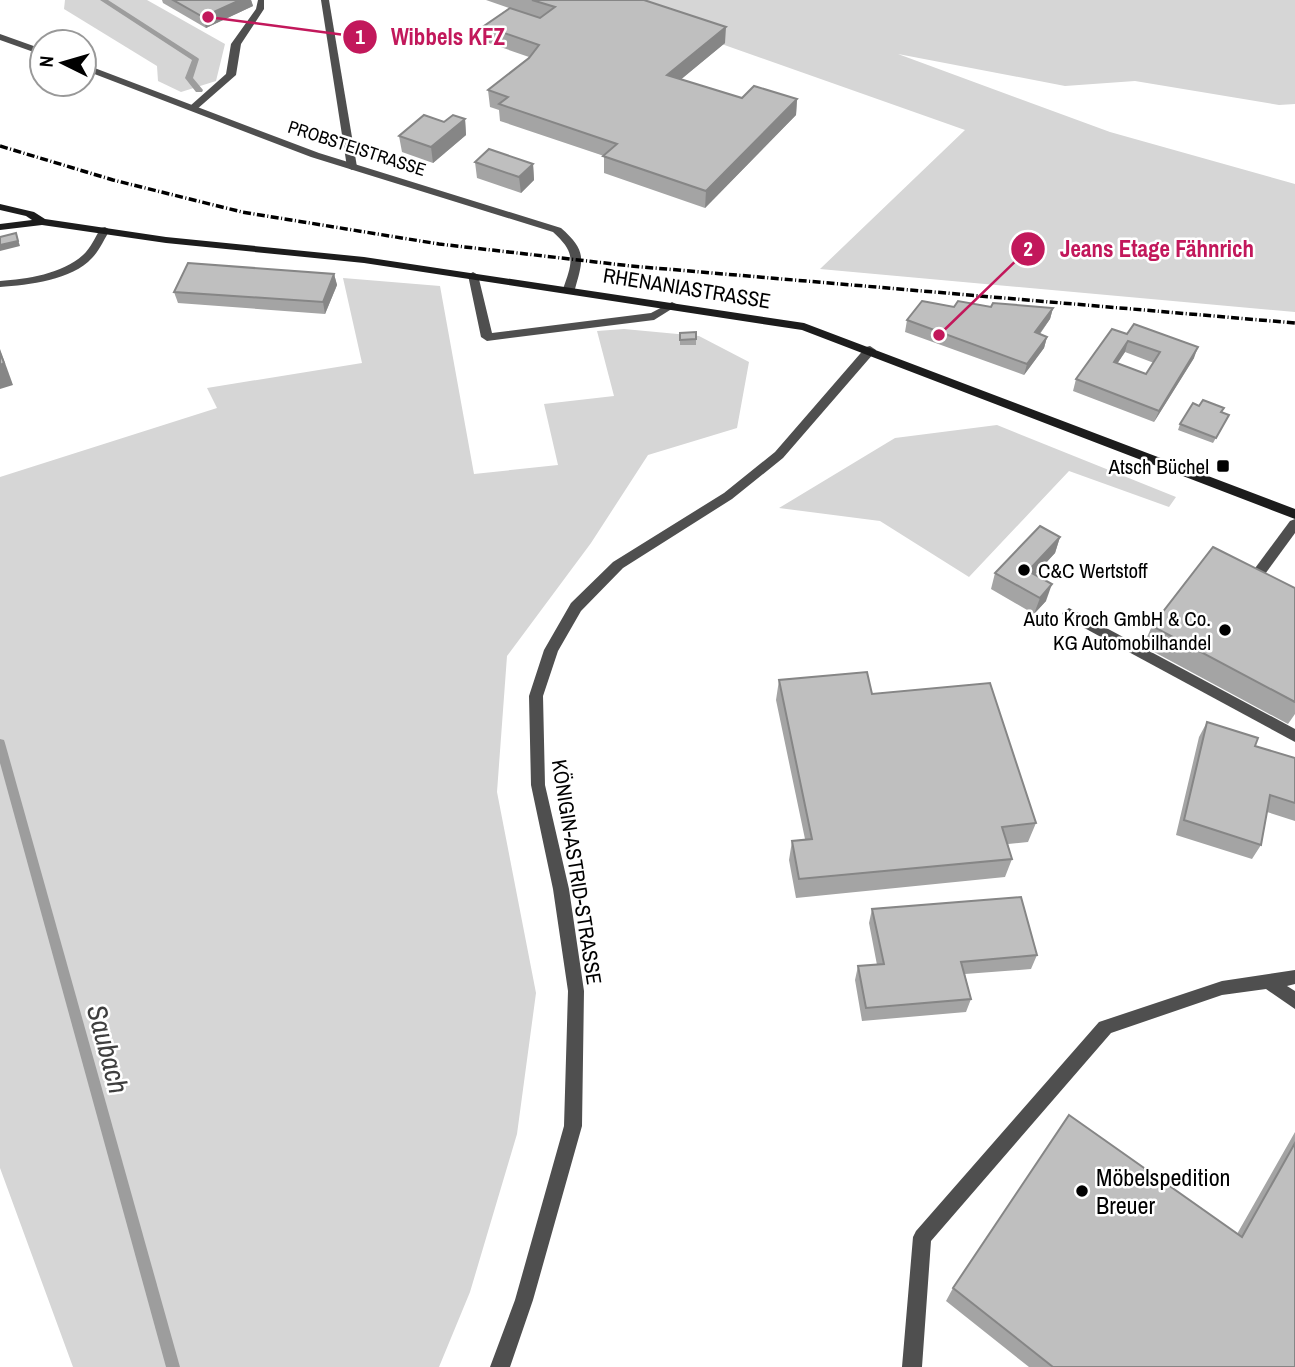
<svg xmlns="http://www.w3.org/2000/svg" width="1295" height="1367" font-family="'Archivo Narrow',sans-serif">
<rect width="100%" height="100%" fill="#fff"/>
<g fill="#d6d6d6">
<polygon points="65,0 147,0 225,44 216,81 181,92 158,81 157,66 64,9"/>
<polygon points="597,0 1295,0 1295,104 1279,105 1135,81 1065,86 898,54 1110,132 1295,184 1295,312 820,269 965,130"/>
<polygon points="343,278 440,286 474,474 558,465 544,404 614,396 597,331 624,329 699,336 749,362 737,428 648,455 591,543 507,656 497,792 536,993 517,1134 470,1292 439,1367 73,1367 0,1168 0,477 217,408 207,388 362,363"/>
<polygon points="997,425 1176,497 1169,507 1069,471 969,577 880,521 779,508 895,438"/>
</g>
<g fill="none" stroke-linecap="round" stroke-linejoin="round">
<g fill="#9d9d9d" fill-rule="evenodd">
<polygon points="100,0 108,0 198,58 199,59 193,78 203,90 202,92 196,92 185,78 192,60"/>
<polygon points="0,739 4,740 5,743 180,1367 166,1367 0,763"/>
</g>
<g fill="#4f4f4f" fill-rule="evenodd">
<polygon points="258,0 264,0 264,9 241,44 236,75 196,110 190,110 190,106 226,74 231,44 256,9"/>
<polygon points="321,0 329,0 357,167 352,170 347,167"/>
<path d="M105 227 110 230C104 239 100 250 92 258 72 280 29 285 0 287V281C27 279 62 274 83 255 91 248 95 237 101 228Z"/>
<polygon points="473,272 478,275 492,333 651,313 672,302 678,305 654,320 487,341 481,337 468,275"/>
<polygon points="1295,519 1295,533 1260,581 1250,581 1248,578 1250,575 1290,521"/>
<polygon points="1069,608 1295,729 1295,742 1064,617 1062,613"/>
<polygon points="1295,970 1295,984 1287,986 1295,991 1295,1009 1266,989 1222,995 1111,1033 931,1241 922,1367 902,1367 913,1237 916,1231 1099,1022 1222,981"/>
</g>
<g fill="#4f4f4f" fill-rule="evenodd">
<polygon points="0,34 42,49 42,55 0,40"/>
<path d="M84 64 319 153 561 228C586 250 584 258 575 289L569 292 563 289C573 261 576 253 553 232L311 157 84 70Z"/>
<polygon points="870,346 876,350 874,353 783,458 732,499 623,568 581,611 558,651 543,696 545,785 569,889 584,991 582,1126 533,1300 510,1367 490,1367 515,1300 564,1126 568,991 553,889 531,785 529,696 544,650 571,603 613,562 724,493 775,452 866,347"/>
</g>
<polygon fill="#1c1c1c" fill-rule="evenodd" points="0,204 34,212 45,219 166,237 364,257 804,323 1295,509 1295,519 802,330 364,263 166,243 42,225 0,230 0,224 32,220 26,216 0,210"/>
<polyline stroke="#000" stroke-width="3.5" stroke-dasharray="8 2.5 1 2.5" stroke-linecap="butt" points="0,146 113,180 242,212 439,244 631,266 1295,323"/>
</g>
<g fill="#a4a4a4" fill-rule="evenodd">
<polygon points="162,0 251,0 253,6 206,28 163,3"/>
<polygon points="486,0 644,0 725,43 681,79 742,98 797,99 796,115 705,208 604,173 604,156 500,121 499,110 490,107 488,90 529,57 486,42 484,26 509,8"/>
<polygon points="465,119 466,135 433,163 402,152 399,136 444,122"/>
<polygon points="475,162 533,164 534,180 521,193 477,178"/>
<polygon points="334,274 337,285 325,314 178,303 174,292"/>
<polygon points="954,307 991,307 1053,308 1050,319 1040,334 1047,337 1044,348 1024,375 905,332 907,320"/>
<polygon points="696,332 696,345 680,345 680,333"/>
<path d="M1127 334 1194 358 1154 422 1073 391 1076 379ZM1125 352 1154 363 1146 374 1117 364Z"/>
<polygon points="1199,406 1224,408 1222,412 1229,415 1213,443 1178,430 1180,424"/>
<polygon points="1060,537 1055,553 1035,575 1046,601 1034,614 991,589 995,573"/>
<polygon points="1295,588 1295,714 1288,724 1143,646 1152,626"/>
<polygon points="779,680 872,694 1036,823 1028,842 1008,844 1012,859 1005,877 796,898 789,860 792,841 805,839 776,700"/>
<polygon points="1207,722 1255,746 1295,758 1295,821 1267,812 1261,845 1252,859 1176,835 1199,737"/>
<polygon points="872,909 1037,955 1031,969 965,974 971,999 966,1012 862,1021 855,980 858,966 877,965 869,923"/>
<polygon points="1295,1132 1295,1367 1029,1367 946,1301 953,1288 1237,1234"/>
</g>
<g fill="#868686">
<polygon points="240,0 251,0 253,6 206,28 203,17"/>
<polygon points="726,27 725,43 667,91 667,75"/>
<polygon points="797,99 796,115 705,208 706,191"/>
<polygon points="465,119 466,135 433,163 431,147"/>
<polygon points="533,164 534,180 521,193 519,177"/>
<polygon points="16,233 20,246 0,251 0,245"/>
<polygon points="334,274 337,285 325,314 323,302"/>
<polygon points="1053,308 1050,319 1032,344 1035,332"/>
<polygon points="1047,337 1044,348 1024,375 1027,364"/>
<polygon points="1128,341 1125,352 1110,374 1114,362"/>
<polygon points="1198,347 1194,358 1154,422 1159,411"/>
<polygon points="0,349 13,385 0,389"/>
<polygon points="1060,537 1055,553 1023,587 1028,571"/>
<polygon points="1052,584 1046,601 1034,614 1040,598"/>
</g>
<g fill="#bfbfbf" stroke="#868686" stroke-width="2" fill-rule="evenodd">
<polygon points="173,0 240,0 203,17"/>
<polygon points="532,0 644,0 726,27 667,75 742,98 754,86 797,99 706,191 603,156 617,144 499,104 508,97 488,90 529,58 539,45 484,26 510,8 540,18 555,7"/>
<polygon points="424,115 444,122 453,115 465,119 431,147 399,136"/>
<polygon points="489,149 533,164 519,177 475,162"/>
<polygon points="16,233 18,241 0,245 0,237"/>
<polygon points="188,263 334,274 323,302 174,292"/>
<polygon points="922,301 954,307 958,301 991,307 993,303 1053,308 1035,332 1047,337 1027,364 907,320"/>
<path d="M1134 324 1198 347 1159 411 1076 379 1112 329 1127 334ZM1128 341 1160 352 1146 374 1114 362Z"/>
<polygon points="696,332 696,339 680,340 680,333"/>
<polygon points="0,353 4,363 0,365"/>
<polygon points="1203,400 1224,408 1221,412 1229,415 1216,438 1180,424 1193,403 1199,406"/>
<polygon points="1040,526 1060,537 1028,571 1052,584 1040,598 995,573"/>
<polygon points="1213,547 1295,588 1295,702 1152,626"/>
<polygon points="867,672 872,694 990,683 1036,823 1002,827 1012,859 799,879 792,841 812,839 779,680"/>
<polygon points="1207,722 1258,738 1255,746 1295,758 1295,803 1270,795 1261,845 1184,820"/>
<polygon points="1021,897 1037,955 961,962 971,999 866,1008 858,966 884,964 872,909"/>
<polygon points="1069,1115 1242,1237 1295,1143 1295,1367 1053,1367 953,1288"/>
</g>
<g fill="#000" stroke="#fff" stroke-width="2.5">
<rect x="1216" y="459" width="14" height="14" rx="3.5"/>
<circle cx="1024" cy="570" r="7"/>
<circle cx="1225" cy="630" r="7"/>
<circle cx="1082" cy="1191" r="7"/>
</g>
<g text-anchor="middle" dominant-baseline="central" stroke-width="5" stroke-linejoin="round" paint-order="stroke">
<g font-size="18" fill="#000" stroke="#fff">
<text transform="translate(357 148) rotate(18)">PROBSTEISTRASSE</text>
</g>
<g font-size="21" fill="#000" stroke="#fff">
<text transform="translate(687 288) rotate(9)">RHENANIASTRASSE</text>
<text transform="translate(577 872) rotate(81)">KÖNIGIN-ASTRID-STRASSE</text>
</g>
<g font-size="21" fill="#000" stroke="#fff" text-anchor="end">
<text x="1209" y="466">Atsch Büchel</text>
<text x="1038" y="570" text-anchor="start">C&amp;C Wertstoff</text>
<text x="1211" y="618">Auto Kroch GmbH &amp; Co.<tspan x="1211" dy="24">KG Automobilhandel</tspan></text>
</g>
<g font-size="24" fill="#000" stroke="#fff" text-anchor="start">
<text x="1096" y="1177">Möbelspedition<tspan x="1096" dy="28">Breuer</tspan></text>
</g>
<g font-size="28" font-style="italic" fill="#3e3e3e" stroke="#fff">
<text transform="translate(108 1049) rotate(75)">Saubach</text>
</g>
</g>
<path fill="none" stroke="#c2185b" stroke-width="2.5" d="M208 17L360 37M939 335L1028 249"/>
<g fill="#c2185b" stroke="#fff" stroke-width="2.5">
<circle cx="208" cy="17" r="7"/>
<circle cx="939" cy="335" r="7"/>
<circle cx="360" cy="37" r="18"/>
<circle cx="1028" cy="249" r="18"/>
</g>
<g font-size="21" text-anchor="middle" font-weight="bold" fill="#fff">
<text x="360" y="44">1</text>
<text x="1028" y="256">2</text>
</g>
<g font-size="23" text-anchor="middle" font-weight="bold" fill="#c2185b" stroke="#fff" stroke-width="5" stroke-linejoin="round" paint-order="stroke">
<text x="448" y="45">Wibbels KFZ</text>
<text x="1157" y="257">Jeans Etage Fähnrich</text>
</g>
<g transform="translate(63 63) rotate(275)"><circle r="33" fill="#ffffff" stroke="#999999" stroke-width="2"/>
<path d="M0-5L12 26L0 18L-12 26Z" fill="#000000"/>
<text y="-10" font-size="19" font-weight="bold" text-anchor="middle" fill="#000000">N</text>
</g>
</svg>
